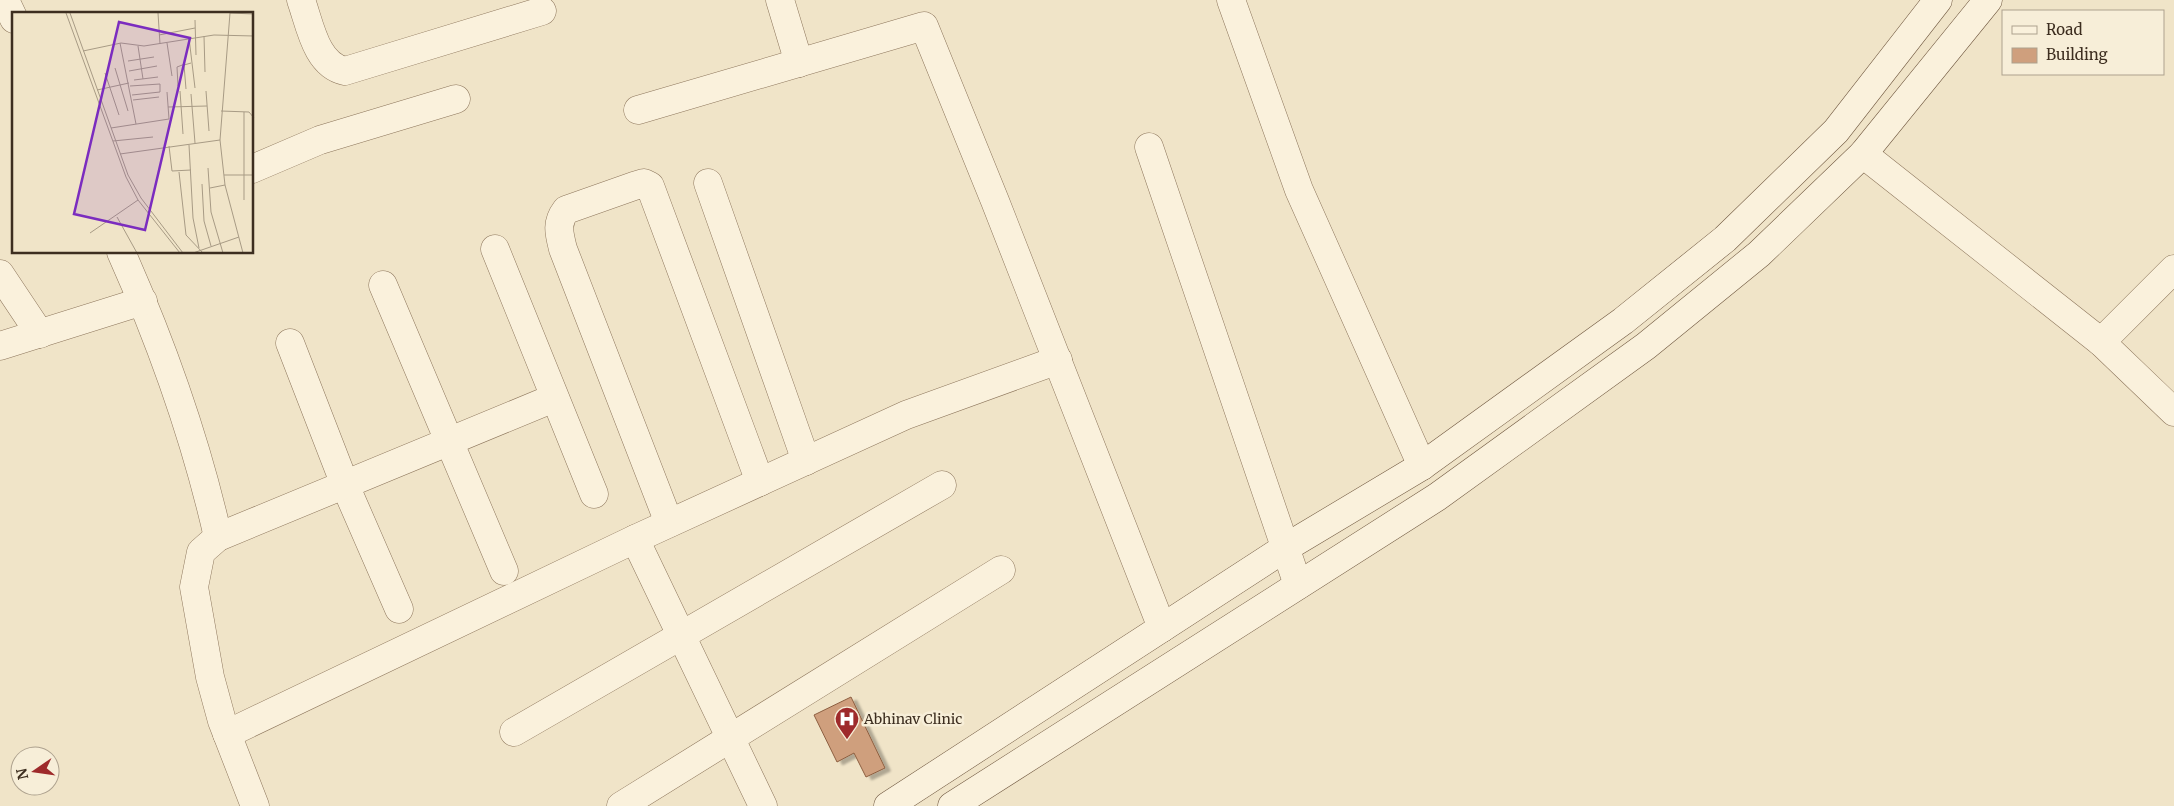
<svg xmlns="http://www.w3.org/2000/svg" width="2174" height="806" font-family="Merriweather,serif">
<defs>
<filter id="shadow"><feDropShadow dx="5.5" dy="3" stdDeviation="1" flood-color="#0004"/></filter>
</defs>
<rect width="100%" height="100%" fill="#f0e4c8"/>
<polygon fill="#cf9f7d" stroke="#8d5f41" filter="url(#shadow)" points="851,697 885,768 866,777 854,753 837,762 814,715"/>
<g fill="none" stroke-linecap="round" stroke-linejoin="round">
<defs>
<g id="street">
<polyline points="5,0 14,19"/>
<path d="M301 0C310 25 316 65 345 71L542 11"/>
<polyline points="780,0 799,63"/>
<polyline points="1231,0 1299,190 1422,466"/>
<polyline points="638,110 924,26 995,201 1162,628"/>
<polyline points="1149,147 1298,585"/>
<polyline points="1863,154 2101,342 2174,412"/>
<polyline points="252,169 320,140 456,99"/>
<polyline points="708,183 806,461"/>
<polyline points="495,249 594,494"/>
<path d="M121 252C162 344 196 440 218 537"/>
<polyline points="0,274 40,334"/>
<polyline points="383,285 504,571"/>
<polyline points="2101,342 2174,269"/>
<polyline points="290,343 345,485 399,609"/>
<polyline points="0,346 143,301"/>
<path d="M669 523 563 249C559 233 556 223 566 210L634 186 644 183 650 186 760 482"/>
<polyline points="635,539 763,806"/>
<polyline points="514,732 942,485"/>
<polyline points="227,734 635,539 906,415 1058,360"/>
<polyline points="255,806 222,721 210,677 194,587 201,552 218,537 554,398"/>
<polyline points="621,806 1001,570"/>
</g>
<g id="secondary">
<polyline points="888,806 1285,548 1422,466 1623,321 1725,239 1836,131 1938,0"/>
<polyline points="952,806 1437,497 1646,346 1759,254 1863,154 1988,0"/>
</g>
</defs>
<use href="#street" stroke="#8d765c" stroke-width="29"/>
<use href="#secondary" stroke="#6f573f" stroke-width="29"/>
<use href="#street" stroke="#faf1dc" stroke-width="28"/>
<use href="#secondary" stroke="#faf1dc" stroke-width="28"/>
</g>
<defs>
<symbol id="hospital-pin" viewBox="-11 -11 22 30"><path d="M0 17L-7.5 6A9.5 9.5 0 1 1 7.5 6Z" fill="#9e2a2b" stroke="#f7eed8"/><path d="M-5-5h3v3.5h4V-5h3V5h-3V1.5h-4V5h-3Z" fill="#fff"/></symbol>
</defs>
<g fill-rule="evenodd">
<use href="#hospital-pin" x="833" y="705" width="28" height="38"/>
</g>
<g text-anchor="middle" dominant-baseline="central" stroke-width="5" stroke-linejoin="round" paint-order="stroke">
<g font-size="14" fill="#3d2e20" stroke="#f7eed8" text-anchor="start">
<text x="864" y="719">Abhinav Clinic</text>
</g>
</g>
<g transform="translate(12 12)">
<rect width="241" height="241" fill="#f0e4c8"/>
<path fill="none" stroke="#a89b85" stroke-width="1" d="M54 1 114 165 126 188 168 241M58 1 116 163 129 186 171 241M146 1 148 32M218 1 208 128 213 173 231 241M218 1 242 2M183 8 184 43M147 23 183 16M192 24 193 60M177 26 183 76M108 31 124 112M155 31 160 64M126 34 131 67M71 39 109 31 132 34 202 23 242 24M116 49 142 45M103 56 116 99M117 59 145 54M93 61 107 103M122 68 146 65M118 74 148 72V80L120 83M166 74 165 55 173 52M174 77 172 53 179 51M85 78 117 71M168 79 171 122M194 79 197 119M179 82 183 131M121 88 147 85M156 95 195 94M209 99 237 100 242 106M232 100V188M99 116 157 107 155 80M101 129 141 125M177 133 181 206 187 236M157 134 160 159 179 158M108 142 208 128M196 156 199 200 211 241M167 160 174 223 191 241M212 163H242M190 172 192 209 199 234M198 176 213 173M105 205 125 241M78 221 126 188M181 241 227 225"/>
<path fill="#7b2cbf" fill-opacity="0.15" stroke="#7b2cbf" stroke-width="2.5" d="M107 10 178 26 133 218 62 202Z"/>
<rect width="241" height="241" fill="none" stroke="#3d2e20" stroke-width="2.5"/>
</g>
<rect x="2002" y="10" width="162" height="65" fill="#f7eed8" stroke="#ada18e"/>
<rect x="2012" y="26" width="25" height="8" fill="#faf1dc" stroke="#ada18e"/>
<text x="2046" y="35" font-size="15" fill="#3d2e20">Road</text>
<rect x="2012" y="48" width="25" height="15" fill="#cf9f7d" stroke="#ada18e"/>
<text x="2046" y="60" font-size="15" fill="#3d2e20">Building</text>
<g transform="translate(35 771) rotate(257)"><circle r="24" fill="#f7eed8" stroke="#ada18e"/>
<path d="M0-4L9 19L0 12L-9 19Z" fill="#9e2a2b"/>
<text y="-8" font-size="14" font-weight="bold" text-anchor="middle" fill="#3d2e20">N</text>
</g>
</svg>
